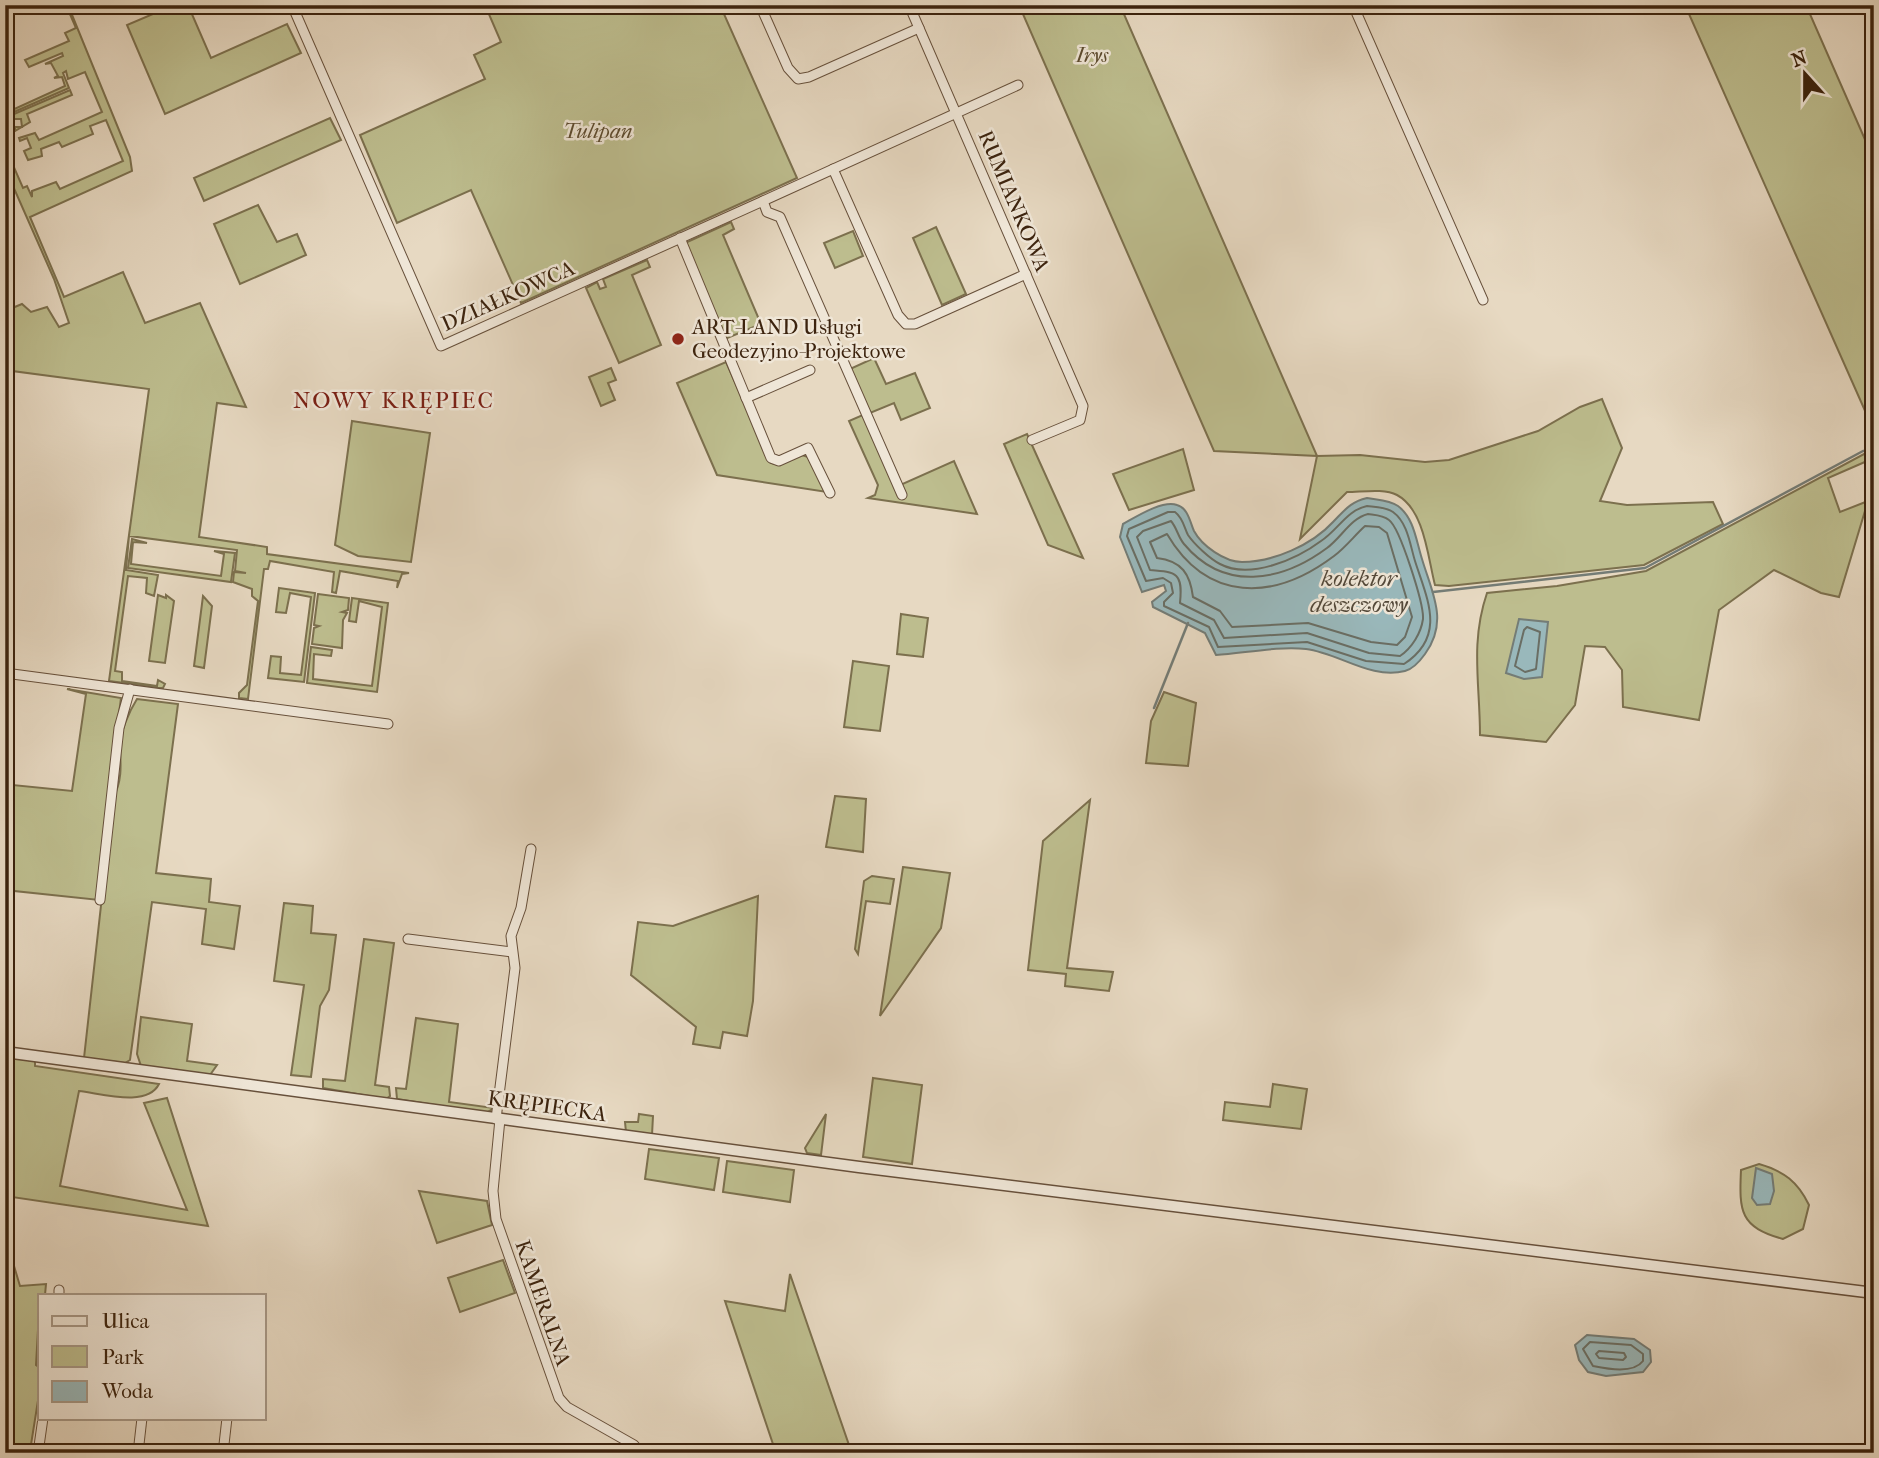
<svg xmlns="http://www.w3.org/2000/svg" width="1879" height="1458" font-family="'IM FELL French Canon',serif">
<rect width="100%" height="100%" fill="#e7d9c2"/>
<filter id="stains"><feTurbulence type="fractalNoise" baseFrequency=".00286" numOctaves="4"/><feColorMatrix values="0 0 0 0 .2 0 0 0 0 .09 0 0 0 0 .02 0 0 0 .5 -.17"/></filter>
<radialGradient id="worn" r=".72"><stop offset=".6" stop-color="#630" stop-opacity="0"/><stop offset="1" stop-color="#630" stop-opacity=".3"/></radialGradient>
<g fill="#bdbd8e" stroke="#7c704e" stroke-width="2">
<polygon points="66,5 68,5 130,157 132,171 30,217 64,297 123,272 145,323 200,303 246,407 217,403 199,537 267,547 267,554 409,573 402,574 397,588 398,581 340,571 336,593 332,592 334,572 270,561 268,569 264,569 248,699 239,698 239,693 247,685 258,601 252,596 252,589 233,582 234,572 246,573 235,571 237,550 129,536 126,570 158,575 154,596 146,593 147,578 128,576 115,671 122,672 122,681 157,686 158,680 165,684 163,688 109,681 149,389 5,370 5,311 22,304 31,312 47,307 59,327 69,323 54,279 5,168 5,147 23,188 27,186 32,197 32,191 56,182 60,189 123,161 106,120 90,126 93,134 62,147 59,142 41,149 42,156 28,160 24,151 31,148 27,138 20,141 19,138 35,133 39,140 102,112 85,72 68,79 66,71 63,73 69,88 14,112 12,110 65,86 62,77 54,78 58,76 51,63 45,64 63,56 62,53 29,67 25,60 69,41 65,33 76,28"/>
<polygon points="174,5 188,5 211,58 287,24 301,53 165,114 127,25"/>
<polygon points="485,5 720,5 797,178 521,303 471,190 397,223 360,135 485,79 474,55 501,42"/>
<path d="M1019 5H1120L1317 456 1360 455 1425 462 1449 460 1538 431 1580 407 1602 399 1622 448 1600 501 1627 505 1713 502 1723 524 1644 565 1449 586 1435 585C1428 559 1425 510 1397 495 1384 488 1362 492 1347 492L1300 539 1317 456 1214 451Z"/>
<polygon points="1685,5 1806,5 1874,160 1874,431"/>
<polygon points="70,90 72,95 27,114 30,122 15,131 15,127 22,127 21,119 14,119 14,114"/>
<polygon points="330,118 341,140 204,201 194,178"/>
<polygon points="258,205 277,242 297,234 306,255 240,284 214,224"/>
<polygon points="731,222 734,229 723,235 761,324 725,339 685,243"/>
<polygon points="936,227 966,294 942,305 913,238"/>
<polygon points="853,231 863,256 835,268 824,243"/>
<polygon points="647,260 650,267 632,275 661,345 619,363 586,288 597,282 600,289 606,287 603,279"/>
<polygon points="874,358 886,384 915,373 930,408 901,420 894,403 870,413 850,369"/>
<polygon points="726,362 771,463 779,465 802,455 808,457 827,492 717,475 677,383"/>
<polygon points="611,368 616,380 608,383 615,400 601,406 589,377"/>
<polygon points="865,414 896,487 954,461 977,514 868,498 875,495 878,485 849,421"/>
<polygon points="352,421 430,433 411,562 358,556 335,545"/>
<polygon points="1027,434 1083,558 1048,545 1004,444"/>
<polygon points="1183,449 1194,490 1129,510 1113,474"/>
<path d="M1874 453V458L1828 478 1840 512 1868 501 1839 597 1821 593 1774 570 1719 610 1699 720 1623 707 1622 670 1605 647 1585 646 1575 705 1546 742 1480 735C1480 684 1470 643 1487 593L1557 586 1646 571 1864 454Z"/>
<polygon points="132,539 147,543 133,542 131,564 221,576 224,554 214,551 235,553 231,582 128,568"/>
<polygon points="279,588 315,593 304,682 268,678 271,656 281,657 280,673 301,675 311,597 290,593 286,613 276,612"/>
<polygon points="318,594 349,598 348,610 342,612 347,613 343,620 342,648 312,644 314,628 319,626 314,625"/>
<polygon points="158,595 166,598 166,595 174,601 165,663 149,661"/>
<polygon points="203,596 212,606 204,668 194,666"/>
<polygon points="352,598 388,603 377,692 307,683 311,647 332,650 331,656 314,654 313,679 372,686 382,607 359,601 356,622 349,621"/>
<polygon points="901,614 928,618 923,657 897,654"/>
<polygon points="853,661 889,666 880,731 844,727"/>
<polygon points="67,689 121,698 101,854 99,900 5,890 5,852 13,785 72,791 86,694"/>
<polygon points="1164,692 1196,703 1188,766 1146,763 1151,721"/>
<path d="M137 699 178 704 156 873 211 879 209 902 240 906 234 949 202 944 206 909 152 902 130 1060 125 1063 84 1058 113 798C122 782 121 766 120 749 119 733 130 710 137 699Z"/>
<polygon points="835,796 866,799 863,852 826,847"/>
<polygon points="1090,800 1067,968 1113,972 1109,991 1065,986 1066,974 1028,970 1043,841"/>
<polygon points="903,867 950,873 941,928 880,1016"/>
<polygon points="872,876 894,879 890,904 866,901 858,954 855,949 864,881"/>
<polygon points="758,896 753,1001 747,1036 723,1032 720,1048 693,1044 696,1027 631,975 638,922 673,926"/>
<polygon points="284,903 313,906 311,933 336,935 329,990 320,1006 311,1077 291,1075 304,985 274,981"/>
<polygon points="364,939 394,943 375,1085 389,1087 390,1096 386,1099 323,1088 323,1079 345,1081"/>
<polygon points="141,1017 192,1024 187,1061 217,1065 210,1075 141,1066 137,1054"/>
<polygon points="416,1018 458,1024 449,1102 494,1108 486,1113 397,1099 396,1088 406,1089"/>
<path d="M5 1057 35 1061V1066L159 1084C147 1108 100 1093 79 1091L60 1186 187 1210 144 1103 167 1098 208 1226 5 1196Z"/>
<polygon points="873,1078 922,1085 912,1164 863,1157"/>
<polygon points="1273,1084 1307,1089 1301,1129 1223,1120 1225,1102 1270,1107"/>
<polygon points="639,1114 653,1116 652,1135 626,1132 625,1122 638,1122"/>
<polygon points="826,1114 821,1155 807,1153 805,1148"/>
<polygon points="649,1149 719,1158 714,1190 645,1179"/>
<polygon points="727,1161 794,1170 790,1202 723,1192"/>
<path d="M1759 1164C1784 1171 1798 1182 1809 1205L1803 1229 1783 1239C1740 1227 1739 1212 1741 1170Z"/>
<polygon points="419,1191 487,1201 492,1225 437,1243"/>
<polygon points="5,1236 20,1286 46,1284 45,1295 40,1295 36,1365 40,1368 40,1388 30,1451 5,1449"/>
<polygon points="503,1260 515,1293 460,1312 448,1278"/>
<polygon points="790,1274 850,1448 836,1453 776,1453 725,1301 785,1311"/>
</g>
<g fill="#99b8bb" stroke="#747c76" stroke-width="2">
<path d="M1367 498C1377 500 1389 500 1398 506 1414 518 1416 540 1422 559 1432 593 1449 621 1425 654 1420 661 1413 669 1405 671 1371 680 1339 653 1306 649 1278 646 1245 653 1216 655L1205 633 1153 607 1152 602 1166 591 1164 585 1142 592 1120 537 1123 524C1136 517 1162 500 1177 505 1188 508 1190 522 1194 531 1202 546 1225 562 1242 562 1273 562 1312 545 1333 522 1345 510 1350 502 1367 498Z"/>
<polygon points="1519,619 1548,622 1542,677 1524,679 1506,673"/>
<polygon points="1756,1168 1772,1174 1774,1191 1770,1204 1757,1205 1752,1198"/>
<polygon points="1587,1335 1634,1339 1650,1350 1651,1362 1643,1372 1606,1376 1588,1372 1579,1360 1575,1345"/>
</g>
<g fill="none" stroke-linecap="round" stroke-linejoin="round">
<g stroke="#6a6e64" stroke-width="2">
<path d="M1367 506C1376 507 1386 507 1393 512 1408 523 1410 545 1415 561 1427 599 1447 636 1404 664L1366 661 1307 642 1218 647 1209 627 1164 606V602L1173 593 1171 583 1163 578 1146 581 1127 536 1129 529 1168 512H1175C1183 518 1184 527 1188 535 1194 544 1210 559 1220 564 1250 580 1297 559 1321 541 1338 530 1347 510 1367 506Z"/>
<path d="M1368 514C1375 515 1383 515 1389 520 1400 528 1424 604 1423 619 1421 633 1412 648 1400 656L1369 653 1307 633 1224 638 1214 620 1180 603C1183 573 1177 572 1150 570L1137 537 1143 531 1171 521C1177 528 1178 537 1184 544 1224 592 1281 582 1327 548 1341 538 1351 518 1368 514Z"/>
<path d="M1365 526 1379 527 1387 533 1412 617 1405 637 1397 645 1371 642 1308 623 1232 627 1220 611 1193 597C1190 574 1182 561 1157 558L1150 542 1167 534C1207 602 1273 602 1334 556 1346 547 1354 536 1365 526Z"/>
<polygon points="1527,627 1540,632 1536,669 1525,672 1515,666 1524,630"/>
<path d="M1590 1342 1631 1345 1643 1354V1361C1633 1374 1608 1369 1593 1366L1583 1349Z"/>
<polygon points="1599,1351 1624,1353 1626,1357 1623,1360 1599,1358 1596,1354"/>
</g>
<g stroke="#747c76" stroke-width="2.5">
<polyline points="1433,592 1645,568 1863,451 1874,450"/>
<polyline points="1154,708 1188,623"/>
</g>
<defs>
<g id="minor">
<polyline points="292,5 441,346 763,201 767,212 780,217 902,495"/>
<polyline points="760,5 788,68 798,79 809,77 919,28"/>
<polyline points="909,5 1083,406 1080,420 1032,440"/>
<polyline points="1353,5 1483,300"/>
<polyline points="833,169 898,315 906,324 915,324 1026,274"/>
<polyline points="763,201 1018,85"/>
<polyline points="680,238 771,458 779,461 808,448 830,493"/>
<polyline points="746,398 810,370"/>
<polyline points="5,673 388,724"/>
<polyline points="100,900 119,728 130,689"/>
<polyline points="408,939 512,952"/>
<polyline points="496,1119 515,968 511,936 521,908 531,849"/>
<polyline points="500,1119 493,1191 496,1219 559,1398 567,1407 634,1445 641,1453"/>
<polyline points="59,1295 59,1290"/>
<polyline points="38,1453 43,1418"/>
<polyline points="138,1453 142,1418"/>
<polyline points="223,1453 227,1418"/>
</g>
<polyline id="tertiary" points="5,1052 859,1167 1874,1293"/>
</defs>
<use href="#minor" stroke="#67503b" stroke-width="11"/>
<use href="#tertiary" stroke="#67503b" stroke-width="13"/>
<use href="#minor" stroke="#efe6d7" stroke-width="9"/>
<use href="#tertiary" stroke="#efe6d7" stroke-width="10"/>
</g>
<circle fill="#8f2418" stroke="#efe6d7" stroke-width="2.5" cx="678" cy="339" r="7"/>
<g text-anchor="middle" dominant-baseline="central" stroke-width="5" stroke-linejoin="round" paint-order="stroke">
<g font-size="21" font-style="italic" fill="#5c4a2e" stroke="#efe6d7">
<text x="1092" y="55">Irys</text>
<text x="598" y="131">Tulipan</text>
</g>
<g font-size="21" fill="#3c230e" stroke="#efe6d7">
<text transform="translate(1014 201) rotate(67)">RUMIANKOWA</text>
<text transform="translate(508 296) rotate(-24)">DZIAŁKOWCA</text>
<text transform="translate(547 1106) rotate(8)">KRĘPIECKA</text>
<text transform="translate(543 1303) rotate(71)">KAMERALNA</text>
</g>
<g font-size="21" fill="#3c230e" stroke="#efe6d7" text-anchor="start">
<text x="692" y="327">ART-LAND Usługi<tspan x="692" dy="24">Geodezyjno-Projektowe</tspan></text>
</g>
<g font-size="23" letter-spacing="2" fill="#7a1f14" stroke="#efe6d7">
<text x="394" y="400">NOWY KRĘPIEC</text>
</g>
<g font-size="23" font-style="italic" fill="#534839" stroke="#efe6d7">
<text x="1359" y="578">kolektor<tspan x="1359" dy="26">deszczowy</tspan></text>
</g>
</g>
<rect width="1879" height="1458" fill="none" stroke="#e7d9c2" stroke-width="28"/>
<rect x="7" y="7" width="1865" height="1444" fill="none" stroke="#3c230e" stroke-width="3.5"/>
<rect x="14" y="14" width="1851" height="1430" fill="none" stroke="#3c230e" stroke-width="2"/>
<rect x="38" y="1294" width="228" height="126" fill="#efe6d7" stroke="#a79887" stroke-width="2"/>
<rect x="52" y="1316" width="35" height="10" fill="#efe6d7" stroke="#a79887" stroke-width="2"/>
<text x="102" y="1328" font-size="21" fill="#3c230e">Ulica</text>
<rect x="52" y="1346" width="35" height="21" fill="#bdbd8e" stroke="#a79887" stroke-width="2"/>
<text x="102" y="1364" font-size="21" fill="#3c230e">Park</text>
<rect x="52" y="1381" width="35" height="21" fill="#99b8bb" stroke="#a79887" stroke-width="2"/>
<text x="102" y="1398" font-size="21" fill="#3c230e">Woda</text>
<g transform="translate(1805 74) rotate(339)" stroke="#efe6d7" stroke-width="5" paint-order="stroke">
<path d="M0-5L12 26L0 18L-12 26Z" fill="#3c230e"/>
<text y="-10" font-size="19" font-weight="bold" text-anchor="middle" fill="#3c230e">N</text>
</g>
<rect width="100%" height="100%" filter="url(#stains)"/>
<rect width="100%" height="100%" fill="url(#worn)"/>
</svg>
